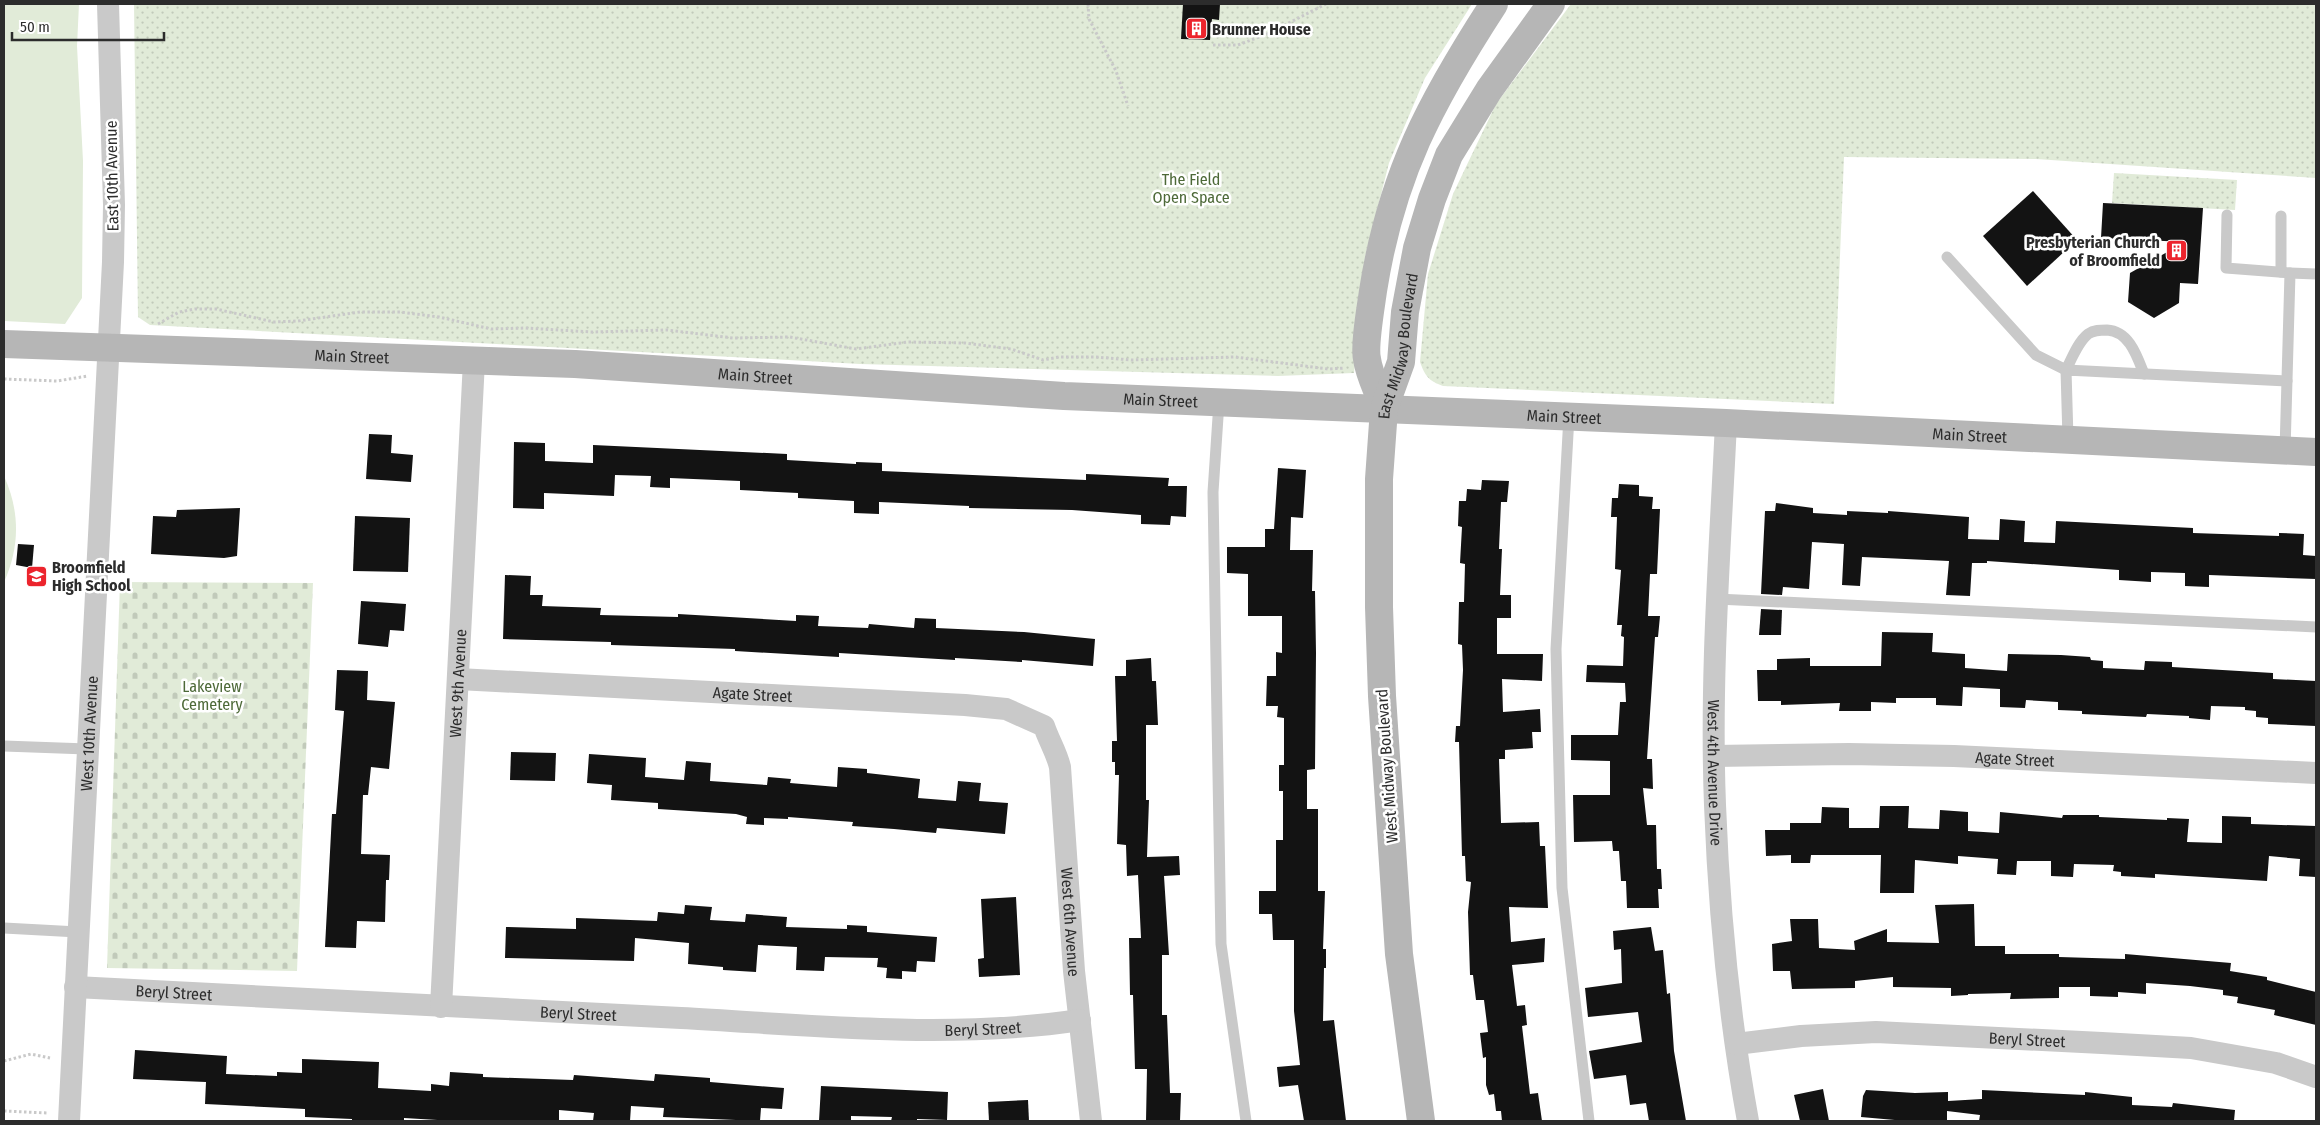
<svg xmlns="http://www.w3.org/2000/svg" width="2320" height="1125" font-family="'Fira Sans Condensed',sans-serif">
<defs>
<pattern id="cemetery-stones" width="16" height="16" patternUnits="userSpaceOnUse" patternTransform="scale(1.25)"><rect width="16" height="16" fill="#e1ebd8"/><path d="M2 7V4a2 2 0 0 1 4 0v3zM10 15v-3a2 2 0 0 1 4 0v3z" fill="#c1caba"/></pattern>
<pattern id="park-dots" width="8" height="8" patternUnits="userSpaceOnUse" patternTransform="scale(1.25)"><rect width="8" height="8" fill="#e1ebd8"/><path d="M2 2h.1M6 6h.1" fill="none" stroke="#c1caba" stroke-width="1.8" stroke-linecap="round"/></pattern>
</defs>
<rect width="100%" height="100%" fill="#fff"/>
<g fill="#e1ebd8">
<polygon points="4,4 79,4 77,46 83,161 82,298 65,324 4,321"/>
<path d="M4 476C20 511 20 547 4 582Z"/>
</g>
<polygon fill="url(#cemetery-stones)" points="120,582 313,583 297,971 107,968"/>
<g fill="url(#park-dots)">
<polygon points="134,4 1472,4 1425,78 1389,163 1365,257 1354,373 1278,376 860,364 150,325 138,317"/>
<path d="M1571 4H2316V178L2036 159 1844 157 1834 404 1443 386C1429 381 1425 376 1420 362L1428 274 1453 194 1496 104Z"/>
<polygon points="2114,173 2237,180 2235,210 2112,203"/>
</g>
<g fill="#131313">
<polygon points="1183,4 1220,4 1219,20 1212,19 1210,40 1181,39"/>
<polygon points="2033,191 2077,240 2027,286 1983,236"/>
<polygon points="2103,203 2203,208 2198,284 2180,283 2179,303 2154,318 2128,302 2130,273 2185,242 2101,238"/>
<polygon points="369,434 392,435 391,453 413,455 411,482 366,479"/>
<polygon points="514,442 545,443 545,461 593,463 593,445 787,454 787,460 856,464 856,462 882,463 882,471 1086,480 1086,474 1169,478 1168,486 1187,486 1186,517 1171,516 1170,525 1141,524 1141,515 1072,510 969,508 969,506 879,502 879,514 854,513 854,501 798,498 798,493 740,490 740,481 670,478 670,488 650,487 651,476 615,475 614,496 544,493 544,509 513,508"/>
<polygon points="1278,468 1306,470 1303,518 1291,517 1290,550 1313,550 1312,591 1315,591 1316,653 1315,769 1307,770 1307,809 1318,809 1318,891 1325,891 1323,949 1326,949 1326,968 1324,968 1323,1021 1334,1020 1346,1121 1304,1121 1298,1085 1279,1087 1277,1067 1300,1065 1294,1011 1294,940 1273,940 1272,914 1259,914 1259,891 1276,891 1276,840 1283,840 1283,791 1279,791 1279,765 1284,765 1284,718 1277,717 1278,706 1266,706 1267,676 1276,676 1276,652 1282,653 1282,616 1248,616 1248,574 1227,573 1227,547 1265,547 1265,529 1274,529"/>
<polygon points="1482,480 1509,481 1507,502 1501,502 1499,549 1502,549 1500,595 1511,595 1511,618 1497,618 1497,654 1543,654 1542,681 1502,679 1503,712 1540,709 1541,732 1532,732 1533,748 1505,750 1505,759 1499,759 1501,823 1539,822 1540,846 1545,846 1548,908 1509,907 1511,942 1545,938 1544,962 1512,965 1517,1006 1525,1005 1527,1025 1522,1026 1530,1094 1538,1093 1542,1121 1502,1121 1501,1111 1496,1111 1494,1094 1489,1095 1486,1085 1486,1057 1483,1058 1480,1033 1488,1032 1484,1000 1476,1000 1473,975 1470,975 1468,912 1471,882 1466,881 1465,856 1462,856 1459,742 1455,742 1456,726 1460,726 1463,670 1462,645 1458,644 1459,602 1464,602 1465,564 1460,563 1462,527 1458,526 1459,501 1466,501 1467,489 1481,490"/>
<polygon points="1619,484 1639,485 1639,496 1653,497 1652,509 1660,509 1657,574 1650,574 1648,616 1660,616 1658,637 1655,637 1647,759 1652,759 1653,789 1643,788 1647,825 1656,825 1657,869 1661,869 1662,889 1658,889 1659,908 1627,908 1626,881 1621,881 1619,851 1613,851 1612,841 1574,842 1573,795 1610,795 1610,761 1571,760 1571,735 1618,735 1620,702 1626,702 1625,683 1586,682 1587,665 1623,666 1624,637 1621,636 1622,625 1617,625 1621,570 1615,569 1617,517 1611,517 1612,498 1618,498"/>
<polygon points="1776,503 1813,508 1813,513 1847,515 1847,511 1888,513 1888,511 1969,517 1968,539 1999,540 2000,519 2025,521 2024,542 2055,543 2056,521 2193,528 2193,533 2279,536 2279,533 2304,534 2303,555 2316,556 2316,579 2209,575 2209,587 2185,586 2185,573 2151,572 2151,582 2119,580 2119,570 1987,561 1987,563 1972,563 1970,596 1946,595 1949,561 1862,557 1860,586 1842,585 1844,544 1812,542 1809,589 1783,587 1782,595 1761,594 1765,511 1775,511"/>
<polygon points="240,508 237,556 224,558 151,554 153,516 176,517 177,510"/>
<polygon points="355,516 410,518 408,572 353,571"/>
<polygon points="18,544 34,545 32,568 16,565"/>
<polygon points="505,575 531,576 530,595 543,595 542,606 601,608 600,615 678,617 678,614 796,621 796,615 819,616 818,626 868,628 869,624 914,628 915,618 936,619 936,628 1024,632 1095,639 1093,666 1022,660 1022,662 955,658 955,660 839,653 839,657 735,651 735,649 611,645 611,642 503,639"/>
<polygon points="361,601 406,604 404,631 390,630 388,647 358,644"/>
<polygon points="1761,609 1782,610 1781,635 1759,635"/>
<polygon points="1882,632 1933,633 1932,652 1965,654 1965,668 2007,671 2008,654 2061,655 2090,657 2091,660 2103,661 2103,668 2144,670 2145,661 2172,662 2172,667 2273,673 2273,679 2316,681 2316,726 2268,724 2268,718 2256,717 2256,711 2245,710 2245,707 2211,706 2210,720 2189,718 2189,716 2147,714 2146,717 2082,714 2082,711 2058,710 2058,702 2026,700 2025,708 2000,707 2000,689 1963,687 1962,706 1936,705 1936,698 1896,698 1896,703 1871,702 1871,711 1839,711 1840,703 1781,705 1781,701 1758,701 1757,670 1777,670 1777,659 1810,658 1810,666 1881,666"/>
<polygon points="1151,658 1152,681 1156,681 1158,725 1146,725 1146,800 1149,800 1147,857 1179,856 1180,875 1164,876 1169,955 1162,955 1162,1015 1167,1015 1170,1093 1181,1093 1180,1121 1146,1121 1147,1069 1135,1069 1133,995 1130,995 1129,938 1141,938 1138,875 1127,876 1126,845 1117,844 1119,775 1115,775 1115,762 1112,762 1112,741 1117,741 1115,676 1126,676 1126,660"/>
<polygon points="337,670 368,671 367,700 395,702 389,769 371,767 368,795 363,795 361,854 390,855 389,880 386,880 385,922 357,921 356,948 325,947 332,814 336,814 344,711 335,710"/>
<polygon points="511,752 556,753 555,781 510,780"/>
<polygon points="589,754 646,758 645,777 684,780 686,761 711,763 710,781 767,785 768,777 791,779 790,783 837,787 838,767 867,769 867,773 920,779 918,798 956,801 958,781 981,783 979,801 1008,803 1005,834 937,828 936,833 894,829 852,826 853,822 788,817 788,819 764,818 764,825 746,824 747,817 736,814 658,809 658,803 611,800 612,785 587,783"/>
<polygon points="1880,806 1909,806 1908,828 1939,829 1940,810 1968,812 1968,831 1999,833 2000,812 2062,818 2063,815 2099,815 2099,817 2167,820 2167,818 2189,819 2187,842 2222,843 2222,816 2251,817 2251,824 2316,826 2316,877 2299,876 2300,859 2269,856 2267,881 2155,874 2155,878 2121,876 2121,872 2113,871 2114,865 2074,864 2073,877 2051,876 2051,861 2017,861 2016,875 1997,874 1998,859 1958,856 1958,864 1915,860 1914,893 1880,893 1881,855 1811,855 1810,863 1791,863 1791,855 1766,856 1765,830 1790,830 1790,823 1821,823 1822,807 1849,808 1849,828 1879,828"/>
<polygon points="1016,897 1020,975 979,977 978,959 984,958 981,899"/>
<polygon points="1974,904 1975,946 2005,946 2005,954 2059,954 2059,957 2125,959 2125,954 2231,963 2230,971 2267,977 2267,980 2316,992 2316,1025 2274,1015 2275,1010 2237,1003 2238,997 2223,995 2223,990 2190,986 2146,983 2146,994 2118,992 2118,997 2090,996 2090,987 2059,987 2059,998 2010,999 2011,993 1968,994 1968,995 1951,996 1951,988 1893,987 1893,977 1855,981 1855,988 1792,989 1790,971 1773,971 1772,944 1792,941 1790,919 1818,919 1819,948 1855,950 1854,941 1887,929 1887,942 1939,943 1935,905"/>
<polygon points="685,905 712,907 710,920 745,922 746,914 787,917 786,927 847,929 847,925 867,926 867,932 937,937 935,962 917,961 916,972 902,971 902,979 886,978 887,968 877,967 878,958 825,957 824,971 796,970 797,947 758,945 756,972 723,970 723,967 688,964 689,943 635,938 634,961 505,958 506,927 576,929 576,918 657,921 658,912 684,914"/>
<polygon points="1651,927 1655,951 1663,950 1667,994 1670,993 1674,1051 1686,1121 1649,1121 1646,1103 1630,1105 1626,1075 1594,1079 1589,1051 1642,1042 1638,1012 1588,1017 1585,988 1622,983 1621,949 1614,950 1613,931"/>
<polygon points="135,1050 227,1056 226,1074 277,1076 277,1072 302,1073 302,1059 379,1062 378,1088 431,1091 431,1084 449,1086 450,1072 483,1074 483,1077 573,1080 574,1075 654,1081 655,1074 710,1078 710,1082 784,1088 782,1109 761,1108 760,1121 663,1117 664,1108 631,1106 630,1121 593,1121 594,1113 559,1110 559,1121 454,1121 404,1118 404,1120 352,1121 352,1119 305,1117 305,1109 205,1104 206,1082 133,1079"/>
<polygon points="821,1086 948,1092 947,1120 917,1119 917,1121 891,1121 892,1117 851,1116 851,1121 819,1121"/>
<polygon points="1823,1089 1829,1121 1800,1121 1794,1095"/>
<polygon points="1866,1090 1915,1093 1948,1092 1948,1101 1982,1099 1982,1090 2085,1095 2085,1092 2132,1097 2132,1105 2172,1107 2173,1103 2235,1110 2234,1121 1979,1121 1980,1115 1947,1111 1947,1121 1906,1121 1861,1117 1863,1096"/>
<polygon points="1028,1100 1029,1121 989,1121 988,1102"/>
</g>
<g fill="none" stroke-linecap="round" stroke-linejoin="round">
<g stroke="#c9c9c9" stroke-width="3" stroke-dasharray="2.5 2.5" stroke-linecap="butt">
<polyline points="1088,4 1089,19 1116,71 1128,106"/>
<polyline points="1213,45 1238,45 1267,34 1326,4"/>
<polyline points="158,324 179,312 195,309 216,309 274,322 298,321 360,312 400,312 439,317 491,329 525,328 592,332 667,330 733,338 790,337 856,349 908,342 965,343 1011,349 1043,360 1059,357 1096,357 1131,360 1235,357 1328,369 1345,368"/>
<polyline points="4,379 57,381 88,376"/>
<polyline points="4,1061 31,1054 50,1058"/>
<polyline points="4,1111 47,1113"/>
</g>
<g stroke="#c9c9c9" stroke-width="11">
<polyline points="2227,215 2226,268 2290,273 2285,451"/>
<path d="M1947 257 2036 355 2066 370C2072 358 2078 342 2088 334 2094 330 2100 330 2107 330 2129 331 2137 356 2144 374"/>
<polyline points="2281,272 2281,216"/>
<polyline points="2290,273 2316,274"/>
<polyline points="1219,402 1213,492 1221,944 1246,1121"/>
<polyline points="1569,416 1556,649 1562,888 1589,1121"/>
<polyline points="2068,439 2066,370 2287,381"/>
<polyline points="1717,599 2316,627"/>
<polyline points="4,746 87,749"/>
<polyline points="4,928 78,932"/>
</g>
<g stroke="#c9c9c9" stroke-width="22">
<path id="s1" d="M1726 423C1720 550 1710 678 1715 805 1719 911 1729 1017 1748 1121"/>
<path id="s2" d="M458 679 965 705 1006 709 1044 726C1049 741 1056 751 1060 767L1074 971 1091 1121"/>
<path id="s3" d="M1714 756 1849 754 1954 756 2316 773"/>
<path id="s4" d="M75 987C277 998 479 1009 681 1018 813 1025 948 1040 1080 1020"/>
<path id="s5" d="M441 1007 474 361"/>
<path id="s6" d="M1736 1044 1801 1036 1876 1032 2102 1043 2191 1048 2276 1063 2316 1077"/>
<path id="s7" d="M69 1121 113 262 114 205 108 4"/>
</g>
<g stroke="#b6b6b6" stroke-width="28">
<path id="s8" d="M4 344 575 364 1064 396 1726 423 2316 452"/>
<path d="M1384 409C1379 393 1369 375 1367 359 1364 345 1371 306 1373 291 1391 175 1431 101 1494 4"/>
<path id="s9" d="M1421 1121 1399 954 1382 696 1379 607V479L1384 409 1401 362 1405 312 1417 248 1432 199 1449 155 1489 90 1551 4"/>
</g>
</g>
<defs>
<symbol id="building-square" viewBox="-11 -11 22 22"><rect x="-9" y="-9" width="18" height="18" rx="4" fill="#ec242d" stroke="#fff"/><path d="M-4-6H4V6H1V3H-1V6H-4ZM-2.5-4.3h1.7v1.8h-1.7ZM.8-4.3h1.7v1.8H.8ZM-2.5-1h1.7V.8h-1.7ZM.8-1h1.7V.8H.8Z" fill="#fff"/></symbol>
<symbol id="school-square" viewBox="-11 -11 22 22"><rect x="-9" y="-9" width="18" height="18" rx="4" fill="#ec242d" stroke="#fff"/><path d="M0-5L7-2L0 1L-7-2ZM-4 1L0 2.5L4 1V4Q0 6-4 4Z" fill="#fff"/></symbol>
</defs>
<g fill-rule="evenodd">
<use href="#building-square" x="1184" y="16" width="25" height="25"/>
<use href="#building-square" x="2164" y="238" width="25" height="25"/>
<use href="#school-square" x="24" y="564" width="25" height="25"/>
</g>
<g text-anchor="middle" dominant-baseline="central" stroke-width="5" stroke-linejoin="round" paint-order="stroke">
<g font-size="16" font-weight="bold" fill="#2c2c2c" stroke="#fff" text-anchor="start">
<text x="1212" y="29">Brunner House</text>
<text x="2160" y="242" text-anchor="end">Presbyterian Church<tspan x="2160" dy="18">of Broomfield</tspan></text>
<text x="52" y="567">Broomfield<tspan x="52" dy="18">High School</tspan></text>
</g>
<g font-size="16" fill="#2c2c2c" stroke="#fff">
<text transform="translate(112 176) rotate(-91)">East 10th Avenue</text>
<text stroke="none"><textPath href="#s9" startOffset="779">East Midway Boulevard</textPath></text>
<text stroke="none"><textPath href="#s8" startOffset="348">Main Street</textPath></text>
<text stroke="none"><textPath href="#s8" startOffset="752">Main Street</textPath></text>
<text stroke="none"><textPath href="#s8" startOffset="1158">Main Street</textPath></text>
<text stroke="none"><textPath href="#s8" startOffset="1562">Main Street</textPath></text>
<text stroke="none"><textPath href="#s8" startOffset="1968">Main Street</textPath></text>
<text stroke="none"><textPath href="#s5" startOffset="324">West 9th Avenue</textPath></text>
<text stroke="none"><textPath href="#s2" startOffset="295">Agate Street</textPath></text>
<text stroke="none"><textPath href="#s7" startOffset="388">West 10th Avenue</textPath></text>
<text stroke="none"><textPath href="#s3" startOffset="301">Agate Street</textPath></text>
<text transform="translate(1387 766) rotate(-94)">West Midway Boulevard</text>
<text stroke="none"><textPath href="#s1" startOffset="350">West 4th Avenue Drive</textPath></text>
<text stroke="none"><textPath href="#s2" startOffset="790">West 6th Avenue</textPath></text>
<text stroke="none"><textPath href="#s4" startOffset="99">Beryl Street</textPath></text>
<text stroke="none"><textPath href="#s4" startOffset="504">Beryl Street</textPath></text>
<text stroke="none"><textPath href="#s4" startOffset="909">Beryl Street</textPath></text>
<text stroke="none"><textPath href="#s6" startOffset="292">Beryl Street</textPath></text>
</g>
<g font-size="16" fill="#4d6938" stroke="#fff">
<text x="1191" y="179">The Field<tspan x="1191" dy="18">Open Space</tspan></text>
<text x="212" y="686">Lakeview<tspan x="212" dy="18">Cemetery</tspan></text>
</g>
</g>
<rect width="2320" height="1125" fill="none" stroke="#2c2c2c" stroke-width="10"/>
<path d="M12 32v8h152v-8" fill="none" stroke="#2c2c2c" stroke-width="2.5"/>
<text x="20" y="32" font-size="15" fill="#2c2c2c" stroke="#ffffff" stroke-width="4" paint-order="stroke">50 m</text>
</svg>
